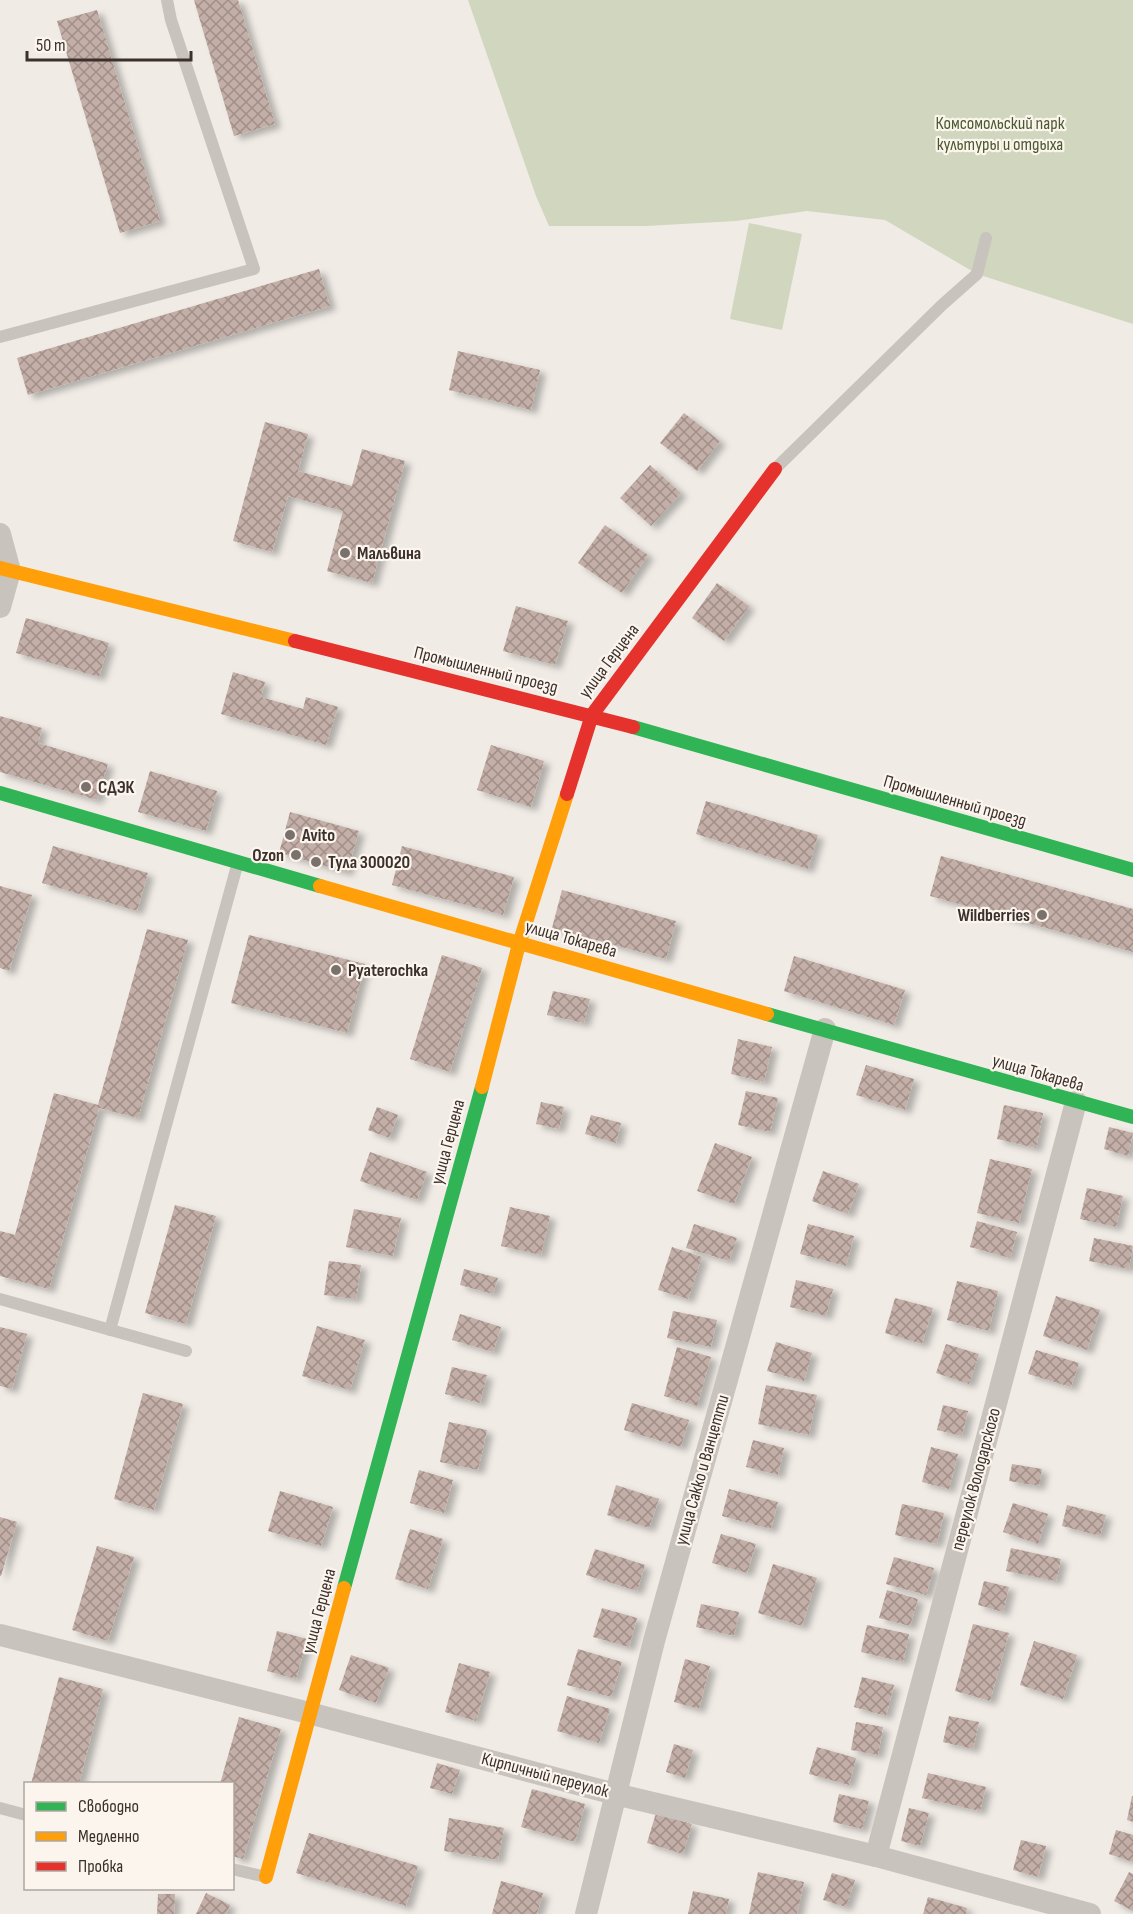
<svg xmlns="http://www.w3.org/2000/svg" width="1133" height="1914" font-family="'Sofia Sans Condensed',sans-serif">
<defs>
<pattern id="building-cross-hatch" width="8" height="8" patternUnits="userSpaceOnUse" patternTransform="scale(1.5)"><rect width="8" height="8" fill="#c3afa7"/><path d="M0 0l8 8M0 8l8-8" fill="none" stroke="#a08f88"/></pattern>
<filter id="shadow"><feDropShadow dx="6" dy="4" stdDeviation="3" flood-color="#0004"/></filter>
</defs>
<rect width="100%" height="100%" fill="#f0ebe5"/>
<g fill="#d1d6bf">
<polygon points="468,0 1133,0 1133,324 977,274 885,220 807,211 736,221 646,226 549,226 536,196"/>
<polygon points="749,223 802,234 782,330 730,319"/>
</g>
<g fill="url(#building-cross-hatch)" filter="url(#shadow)">
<polygon points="194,0 238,0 275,124 234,136"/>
<polygon points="97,10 160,221 120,233 57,21"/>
<polygon points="319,269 330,306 28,395 17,358"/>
<polygon points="458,351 540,370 531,410 449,390"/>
<polygon points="684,413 720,441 697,471 660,443"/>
<polygon points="265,422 308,434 298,471 352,486 362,449 405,461 372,583 327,571 343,511 288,496 272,552 233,541"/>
<polygon points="650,465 681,493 651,526 620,498"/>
<polygon points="605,525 648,555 622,593 578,563"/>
<polygon points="717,583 749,606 724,641 692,618"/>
<polygon points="516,606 568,621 555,665 503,651"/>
<polygon points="26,618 109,643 99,677 16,653"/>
<polygon points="233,672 265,682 261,697 303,709 306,697 338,707 326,745 221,714"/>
<polygon points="0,716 42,728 38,743 108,764 97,800 0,772"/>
<polygon points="491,745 544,761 531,807 477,790"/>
<polygon points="150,771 217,791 206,831 138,812"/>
<polygon points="706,801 818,835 808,869 696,834"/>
<polygon points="290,812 359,831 347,872 279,853"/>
<polygon points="53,846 148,873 137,911 42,883"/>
<polygon points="402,846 514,877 503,915 392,885"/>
<polygon points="941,856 1133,909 1133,952 930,896"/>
<polygon points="0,886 32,895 9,971 0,968"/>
<polygon points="562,890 676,921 666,959 552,928"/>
<polygon points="147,929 188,940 138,1118 99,1108 49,1289 0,1276 0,1231 15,1235 54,1093 98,1105"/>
<polygon points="249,935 365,964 347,1033 231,1003"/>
<polygon points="442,955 482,968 450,1072 410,1059"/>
<polygon points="794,956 905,990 894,1025 784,991"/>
<polygon points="553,991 590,999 584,1023 547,1015"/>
<polygon points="738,1039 772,1047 764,1082 731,1074"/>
<polygon points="866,1065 914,1079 905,1110 856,1095"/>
<polygon points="746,1091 778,1098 770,1132 738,1125"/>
<polygon points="541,1102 564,1107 559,1129 536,1124"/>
<polygon points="1004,1105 1043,1113 1036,1148 997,1139"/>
<polygon points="377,1107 398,1115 389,1138 368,1130"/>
<polygon points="591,1115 621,1123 616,1143 585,1134"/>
<polygon points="1109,1127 1133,1133 1128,1156 1104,1149"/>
<polygon points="715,1143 752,1157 734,1204 697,1191"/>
<polygon points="370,1152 427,1172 417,1200 360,1181"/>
<polygon points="990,1159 1032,1169 1019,1223 977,1213"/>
<polygon points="823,1171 859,1184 848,1214 812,1201"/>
<polygon points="1087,1188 1123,1196 1116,1227 1080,1219"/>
<polygon points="175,1205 216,1216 186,1324 145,1313"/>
<polygon points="510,1207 550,1216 541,1255 501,1246"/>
<polygon points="354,1209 401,1218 393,1256 346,1247"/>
<polygon points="977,1221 1017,1232 1010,1258 970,1247"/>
<polygon points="694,1224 737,1238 729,1261 686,1248"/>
<polygon points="808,1224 854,1236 846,1266 800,1254"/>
<polygon points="1094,1238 1133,1246 1129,1269 1089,1261"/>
<polygon points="672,1247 702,1257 688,1299 658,1290"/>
<polygon points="329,1261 361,1265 356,1299 324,1295"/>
<polygon points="464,1269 498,1278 493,1294 460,1285"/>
<polygon points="796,1280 833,1289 826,1316 790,1307"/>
<polygon points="957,1281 998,1291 989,1331 947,1320"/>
<polygon points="1056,1296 1100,1310 1087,1350 1043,1336"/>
<polygon points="895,1298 933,1308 922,1344 885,1333"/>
<polygon points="673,1311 717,1320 711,1347 667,1338"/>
<polygon points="460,1314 501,1327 493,1352 452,1340"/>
<polygon points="317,1326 365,1340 350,1390 302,1376"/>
<polygon points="0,1327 27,1334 12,1389 0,1386"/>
<polygon points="776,1342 812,1353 804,1381 767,1371"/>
<polygon points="946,1344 979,1354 969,1384 936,1373"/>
<polygon points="677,1347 711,1357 697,1406 664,1396"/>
<polygon points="1036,1350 1079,1363 1071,1387 1028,1374"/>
<polygon points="452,1367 487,1375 480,1403 445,1394"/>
<polygon points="766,1385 817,1395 809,1435 758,1424"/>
<polygon points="143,1393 183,1404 154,1510 114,1499"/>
<polygon points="632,1403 689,1420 681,1447 624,1430"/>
<polygon points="943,1405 968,1411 962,1436 937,1430"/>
<polygon points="449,1422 487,1430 478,1470 440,1462"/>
<polygon points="753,1440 784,1448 778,1475 746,1467"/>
<polygon points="931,1447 958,1454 949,1489 922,1482"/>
<polygon points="1012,1464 1042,1469 1039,1486 1009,1481"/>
<polygon points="419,1470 453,1480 444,1513 410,1503"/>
<polygon points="616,1485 659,1499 649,1528 607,1515"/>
<polygon points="729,1489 778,1502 771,1529 722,1516"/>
<polygon points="280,1491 333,1507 321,1546 268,1531"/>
<polygon points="1013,1503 1048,1514 1038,1544 1003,1532"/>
<polygon points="902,1504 944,1513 937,1544 895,1535"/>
<polygon points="1067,1505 1106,1515 1100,1536 1062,1526"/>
<polygon points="0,1517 17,1522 1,1576 0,1576"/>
<polygon points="410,1529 443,1539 428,1589 395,1579"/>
<polygon points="721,1534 756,1544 747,1573 712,1563"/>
<polygon points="97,1546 134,1557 108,1641 72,1630"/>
<polygon points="1011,1548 1061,1559 1056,1581 1006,1571"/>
<polygon points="595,1549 645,1565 637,1591 586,1575"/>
<polygon points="894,1557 934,1568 926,1595 886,1584"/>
<polygon points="773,1564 817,1578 802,1626 758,1613"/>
<polygon points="984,1581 1009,1587 1003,1612 978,1605"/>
<polygon points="887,1590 918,1599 910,1626 879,1618"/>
<polygon points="701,1604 739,1612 734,1636 696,1627"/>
<polygon points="602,1608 637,1618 629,1647 593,1637"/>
<polygon points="973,1624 1009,1633 990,1701 955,1691"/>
<polygon points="867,1625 909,1634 903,1662 861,1652"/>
<polygon points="277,1631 307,1639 296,1679 267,1671"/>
<polygon points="1034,1641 1077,1655 1063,1699 1020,1685"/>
<polygon points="578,1649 622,1662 611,1697 567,1685"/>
<polygon points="351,1655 389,1668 376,1703 339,1690"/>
<polygon points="685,1659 710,1666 699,1709 674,1702"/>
<polygon points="459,1663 490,1672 476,1721 445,1712"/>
<polygon points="59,1677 103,1689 79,1784 31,1784"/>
<polygon points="862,1677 894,1685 886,1716 854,1707"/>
<polygon points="567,1696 610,1709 599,1743 557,1731"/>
<polygon points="949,1716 979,1722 973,1749 943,1742"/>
<polygon points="239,1717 281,1729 243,1859 232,1856 232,1784 220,1784"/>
<polygon points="856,1722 883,1727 878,1755 851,1750"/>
<polygon points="674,1744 693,1750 685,1778 666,1772"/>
<polygon points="817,1747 856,1758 849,1785 809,1774"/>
<polygon points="437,1763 460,1770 452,1794 430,1788"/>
<polygon points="928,1773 986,1787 980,1811 922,1798"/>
<polygon points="532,1789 585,1804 575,1842 521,1827"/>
<polygon points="839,1794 869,1801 862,1829 833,1822"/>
<polygon points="1132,1796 1133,1796 1133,1822 1127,1820"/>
<polygon points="909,1808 929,1813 920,1846 901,1841"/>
<polygon points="656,1813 692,1824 683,1854 647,1843"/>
<polygon points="449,1818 504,1828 498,1860 444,1851"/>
<polygon points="1116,1830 1133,1835 1133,1862 1109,1854"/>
<polygon points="309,1833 418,1866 406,1906 296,1873"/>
<polygon points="1021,1840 1046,1846 1038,1877 1013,1870"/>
<polygon points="758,1872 804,1882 797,1914 749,1914"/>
<polygon points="1129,1872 1133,1874 1133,1911 1114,1901"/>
<polygon points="832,1873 855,1880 846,1907 823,1900"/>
<polygon points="501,1881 543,1893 537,1914 492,1914"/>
<polygon points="693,1891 729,1899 726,1914 688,1914"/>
<polygon points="206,1893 230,1905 226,1914 196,1914"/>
<polygon points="158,1894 175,1894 174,1914 157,1914"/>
<polygon points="928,1897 967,1908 966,1914 923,1914"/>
</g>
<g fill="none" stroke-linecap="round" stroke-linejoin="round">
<g stroke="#c9c3be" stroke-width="12">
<polyline points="0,337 254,269 171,20 167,0"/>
<polyline points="776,468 942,305 977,274 986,238"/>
<polyline points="0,1299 186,1351"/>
<polyline points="110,1330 238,862"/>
<polyline points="0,1808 26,1815"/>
<polyline points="232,1869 266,1877"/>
</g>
<g stroke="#c9c3be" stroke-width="22">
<polyline points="0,534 10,571 0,607"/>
<polyline points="0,1635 309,1713 615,1794 876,1856 1090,1914"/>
<polyline points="876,1856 1076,1102"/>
<polyline points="586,1914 654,1641 825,1029"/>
</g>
<g stroke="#30b455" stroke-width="14">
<polyline points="633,727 1133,870"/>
<polyline points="0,793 320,886"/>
<polyline points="767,1014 1133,1117"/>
<polyline points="344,1588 482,1087"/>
</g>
<g stroke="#ff9f0a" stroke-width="14">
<polyline points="0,568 295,641"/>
<polyline points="320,886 767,1014"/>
<polyline points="482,1087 519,944 567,794"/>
<polyline points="266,1877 344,1588"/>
</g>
<g stroke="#e5322d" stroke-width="14">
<polyline points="295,641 633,727"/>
<polyline points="567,794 592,715 775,469"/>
</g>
</g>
<g fill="#7a716c" stroke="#fbf5ee" stroke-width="2">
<circle cx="345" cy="553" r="6"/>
<circle cx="86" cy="787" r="6"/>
<circle cx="290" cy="835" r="6"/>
<circle cx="296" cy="855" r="6"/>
<circle cx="316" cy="862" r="6"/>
<circle cx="1042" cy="915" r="6"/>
<circle cx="336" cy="970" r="6"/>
</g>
<g text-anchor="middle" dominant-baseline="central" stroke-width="4.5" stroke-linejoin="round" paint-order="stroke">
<g font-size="18" fill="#4a5a2e" stroke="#fbf5ee">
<text x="1000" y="123">Комсомольский парк<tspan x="1000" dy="21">культуры и отдыха</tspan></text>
</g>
<g font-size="18" font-weight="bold" fill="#3b302b" stroke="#fbf5ee" text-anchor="start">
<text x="357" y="553">Мальвина</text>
<text x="98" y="787">СДЭК</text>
<text x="302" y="835">Avito</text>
<text x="284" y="855" text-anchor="end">Ozon</text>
<text x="328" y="862">Тула 300020</text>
<text x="1030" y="915" text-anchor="end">Wildberries</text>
<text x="348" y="970">Pyaterochka</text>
</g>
<g font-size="18" fill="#3b302b" stroke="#fbf5ee">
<text transform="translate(609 661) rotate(-53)">улица Герцена</text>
<text transform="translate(486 670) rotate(14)">Промышленный проезд</text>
<text transform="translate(955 801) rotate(16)">Промышленный проезд</text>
<text transform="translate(571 939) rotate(16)">улица Токарева</text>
<text transform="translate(1038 1073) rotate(16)">улица Токарева</text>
<text transform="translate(448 1142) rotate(-75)">улица Герцена</text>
<text transform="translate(702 1470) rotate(-74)">улица Сакко и Ванцетти</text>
<text transform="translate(976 1479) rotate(-75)">переулок Володарского</text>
<text transform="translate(319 1611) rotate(-75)">улица Герцена</text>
<text transform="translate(545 1775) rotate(15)">Кирпичный переулок</text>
</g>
</g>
<rect x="24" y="1782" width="210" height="108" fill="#fbf5ee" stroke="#aea6a0" stroke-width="1.5"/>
<rect x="36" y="1802" width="30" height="9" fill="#30b455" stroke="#aea6a0" stroke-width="1.5"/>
<text x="78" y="1812" font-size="18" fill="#3b302b">Свободно</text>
<rect x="36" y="1832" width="30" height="9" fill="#ff9f0a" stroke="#aea6a0" stroke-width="1.5"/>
<text x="78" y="1842" font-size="18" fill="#3b302b">Медленно</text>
<rect x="36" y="1862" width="30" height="9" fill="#e5322d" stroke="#aea6a0" stroke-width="1.5"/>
<text x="78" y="1872" font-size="18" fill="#3b302b">Пробка</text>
<path d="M27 51v9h164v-9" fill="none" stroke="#3b302b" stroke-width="3"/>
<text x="36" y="51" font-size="18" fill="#3b302b" stroke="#fbf5ee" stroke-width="4.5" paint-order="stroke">50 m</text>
</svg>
